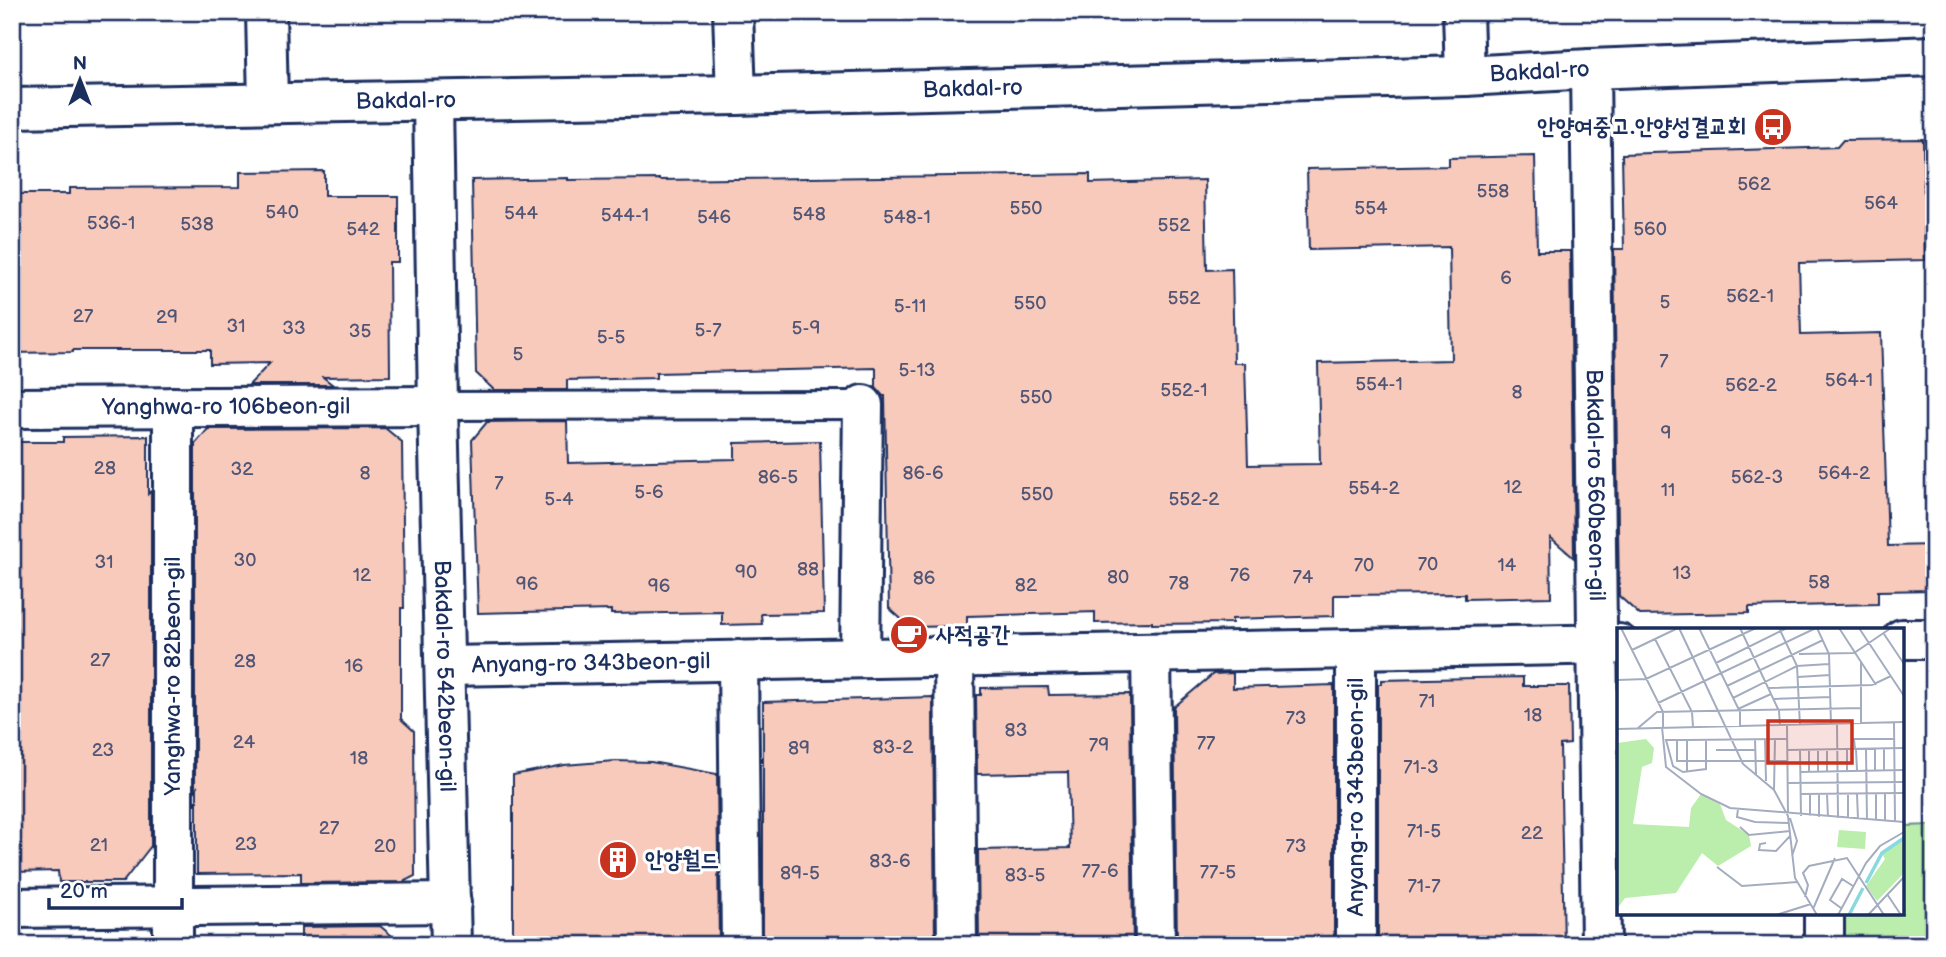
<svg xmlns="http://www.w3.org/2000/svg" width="1946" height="957" font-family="'Balsamiq Sans','Poor Story',sans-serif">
<rect width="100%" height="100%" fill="#fff"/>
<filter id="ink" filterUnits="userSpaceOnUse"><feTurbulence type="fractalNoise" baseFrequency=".0143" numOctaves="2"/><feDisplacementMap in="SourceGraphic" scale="14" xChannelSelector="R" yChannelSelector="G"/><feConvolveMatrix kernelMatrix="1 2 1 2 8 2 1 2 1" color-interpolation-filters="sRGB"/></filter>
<g filter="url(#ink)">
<polygon fill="#bbedad" stroke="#6b8e86" stroke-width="2" points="1934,825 1934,945 1843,945 1842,913 1902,913 1902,826"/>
<g fill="#f8cabc" stroke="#1b2f5e" stroke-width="2">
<polygon points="1923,139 1925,260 1799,263 1801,335 1881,333 1888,546 1934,545 1934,590 1878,591 1878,604 1749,607 1749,613 1640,615 1619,596 1614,249 1624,249 1622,154 1837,147 1843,140"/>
<polygon points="1535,156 1537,251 1570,251 1574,558 1550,537 1551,597 1465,599 1465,594 1334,595 1334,616 1232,619 1232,623 1152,624 1152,622 1095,623 1095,612 967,616 967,626 910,627 889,608 885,396 883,396 876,388 876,368 656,373 656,378 567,380 567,390 494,390 476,373 472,180 568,178 568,180 660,179 660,180 1090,174 1090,183 1205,180 1207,270 1232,269 1234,363 1245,363 1248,465 1320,464 1318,363 1451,360 1449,247 1309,250 1307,169 1449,166 1449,158"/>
<polygon points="324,171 324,196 398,196 398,262 389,262 390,376 323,377 333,385 249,385 270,363 210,364 210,350 73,350 73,352 12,353 12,194 69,194 69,188 240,187 240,172"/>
<polygon points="567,421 568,463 735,459 735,443 820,441 824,613 761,614 762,624 722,625 722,612 611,614 611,610 478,613 472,440 487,422"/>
<polygon points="385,428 402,442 404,608 401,608 401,719 414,731 415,876 403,882 301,883 301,873 197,874 197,788 195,791 195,444 208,429"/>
<polygon points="148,436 148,494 151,491 151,846 123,882 59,882 58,871 12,872 12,442 63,442 63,437"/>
<polygon points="1233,673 1233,688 1334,685 1334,945 1177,945 1174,707 1213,674"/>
<polygon points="1523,677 1523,686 1569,686 1570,744 1560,745 1564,945 1378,945 1378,684 1381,684 1381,680"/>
<polygon points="1048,687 1049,695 1130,694 1133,945 979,945 978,850 1070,848 1068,772 977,774 976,695 981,695 981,688"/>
<polygon points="933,697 935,945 763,945 763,702"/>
<polygon points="615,761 651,762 717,774 719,945 513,945 513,775 564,765"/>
<polygon points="380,926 403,945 301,945 301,927"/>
</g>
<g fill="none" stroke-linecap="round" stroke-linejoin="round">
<defs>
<polyline id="service" points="438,406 863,405"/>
<g id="minor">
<polyline points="266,12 268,103"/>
<polyline points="733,12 736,95"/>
<polyline points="1463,12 1465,76"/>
<path id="s1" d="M1590 69 1601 945"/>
<path id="s2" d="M433 102 438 406 451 945"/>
<polyline points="173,407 173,945"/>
<path id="s3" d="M12 408 438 406"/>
<polyline points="1902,639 1934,639"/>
<polyline points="1356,649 1356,945"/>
<polyline points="1151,653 1155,945"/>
<polyline points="954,657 957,945"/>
<polyline points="860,658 863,405"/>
<polyline points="738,660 741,945"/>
<path id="s4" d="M446 666 1619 644"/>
<polyline points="12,908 451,903"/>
<polyline points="1824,913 1824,945"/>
</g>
<g id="tertiary">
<path id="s5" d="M12 108 736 95 1465 76 1590 69 1934 56"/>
</g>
</defs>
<use href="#service" stroke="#1b2f5e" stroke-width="32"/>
<use href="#minor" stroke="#1b2f5e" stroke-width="44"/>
<use href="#tertiary" stroke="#1b2f5e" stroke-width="44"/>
<use href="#service" stroke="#fff" stroke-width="26"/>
<use href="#minor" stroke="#fff" stroke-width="38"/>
<use href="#tertiary" stroke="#fff" stroke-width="38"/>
</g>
</g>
<defs>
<symbol id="bus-disc" viewBox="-11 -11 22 22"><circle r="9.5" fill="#c8321e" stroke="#fff"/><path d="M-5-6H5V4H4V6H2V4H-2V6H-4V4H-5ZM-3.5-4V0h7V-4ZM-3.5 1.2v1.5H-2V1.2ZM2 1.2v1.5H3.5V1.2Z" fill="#fff"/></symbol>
<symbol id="cafe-disc" viewBox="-11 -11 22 22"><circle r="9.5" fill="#c8321e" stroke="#fff"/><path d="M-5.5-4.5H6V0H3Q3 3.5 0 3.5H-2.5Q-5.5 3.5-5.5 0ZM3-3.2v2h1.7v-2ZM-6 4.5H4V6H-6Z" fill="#fff"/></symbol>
<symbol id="building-disc" viewBox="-11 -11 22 22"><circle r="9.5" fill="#c8321e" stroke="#fff"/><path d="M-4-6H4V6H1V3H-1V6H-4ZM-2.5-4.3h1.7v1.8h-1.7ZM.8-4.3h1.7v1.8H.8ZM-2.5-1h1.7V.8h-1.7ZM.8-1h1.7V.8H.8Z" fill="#fff"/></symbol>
</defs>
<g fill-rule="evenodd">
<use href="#bus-disc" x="1751" y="105" width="44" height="44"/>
<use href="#cafe-disc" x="887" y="613" width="44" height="44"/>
<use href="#building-disc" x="596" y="838" width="44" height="44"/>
</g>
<g text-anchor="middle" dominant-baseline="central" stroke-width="6" stroke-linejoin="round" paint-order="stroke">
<g font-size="19" fill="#525676">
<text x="1754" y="184">562</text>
<text x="1493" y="191">558</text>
<text x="1881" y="203">564</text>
<text x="1026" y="208">550</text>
<text x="1371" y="208">554</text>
<text x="282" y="212">540</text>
<text x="521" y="213">544</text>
<text x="809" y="214">548</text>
<text x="625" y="215">544-1</text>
<text x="714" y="217">546</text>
<text x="907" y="217">548-1</text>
<text x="111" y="223">536-1</text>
<text x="197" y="224">538</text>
<text x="1174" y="225">552</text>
<text x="363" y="229">542</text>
<text x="1650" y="229">560</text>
<text x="1506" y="278">6</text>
<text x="1750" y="296">562-1</text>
<text x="1184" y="298">552</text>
<text x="1665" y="302">5</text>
<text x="1030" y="303">550</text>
<text x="910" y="306">5-11</text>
<text x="83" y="316">27</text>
<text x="167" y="317">29</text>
<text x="236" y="326">31</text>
<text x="294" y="328">33</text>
<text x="806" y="328">5-9</text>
<text x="708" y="330">5-7</text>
<text x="360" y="331">35</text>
<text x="611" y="337">5-5</text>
<text x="518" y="354">5</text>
<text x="1664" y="361">7</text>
<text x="917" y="370">5-13</text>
<text x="1849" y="380">564-1</text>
<text x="1379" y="384">554-1</text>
<text x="1751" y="385">562-2</text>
<text x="1184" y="390">552-1</text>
<text x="1517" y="392">8</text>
<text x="1036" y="397">550</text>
<text x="1666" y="433">9</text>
<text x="105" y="468">28</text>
<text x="242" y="469">32</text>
<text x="365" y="473">8</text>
<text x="923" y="473">86-6</text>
<text x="1844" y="473">564-2</text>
<text x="778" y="477">86-5</text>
<text x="1757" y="477">562-3</text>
<text x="499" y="483">7</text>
<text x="1513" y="487">12</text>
<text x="1374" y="488">554-2</text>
<text x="1668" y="490">11</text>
<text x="649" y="492">5-6</text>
<text x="1037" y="494">550</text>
<text x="559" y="499">5-4</text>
<text x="1194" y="499">552-2</text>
<text x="245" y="560">30</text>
<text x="104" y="562">31</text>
<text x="1428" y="564">70</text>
<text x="1364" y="565">70</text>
<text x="1507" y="565">14</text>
<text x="808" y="569">88</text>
<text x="746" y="572">90</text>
<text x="1682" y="573">13</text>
<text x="362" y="575">12</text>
<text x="1240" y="575">76</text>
<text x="1118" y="577">80</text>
<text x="1303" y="577">74</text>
<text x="924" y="578">86</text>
<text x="1819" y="582">58</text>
<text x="1179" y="583">78</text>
<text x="527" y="584">96</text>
<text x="1026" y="585">82</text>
<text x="659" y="586">96</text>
<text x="100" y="660">27</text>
<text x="245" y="661">28</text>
<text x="354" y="666">16</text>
<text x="1427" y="701">71</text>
<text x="1533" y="715">18</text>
<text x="1296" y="718">73</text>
<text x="1016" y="730">83</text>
<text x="244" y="742">24</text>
<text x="1206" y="743">77</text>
<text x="1099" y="745">79</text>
<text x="893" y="747">83-2</text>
<text x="799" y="748">89</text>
<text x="103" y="750">23</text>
<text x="359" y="758">18</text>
<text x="1421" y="767">71-3</text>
<text x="329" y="828">27</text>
<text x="1424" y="831">71-5</text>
<text x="1532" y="833">22</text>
<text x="246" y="844">23</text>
<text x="99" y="845">21</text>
<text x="385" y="846">20</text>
<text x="1296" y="846">73</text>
<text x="890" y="861">83-6</text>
<text x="1100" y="871">77-6</text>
<text x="1218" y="872">77-5</text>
<text x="800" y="873">89-5</text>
<text x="1025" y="875">83-5</text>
<text x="1424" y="886">71-7</text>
</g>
<g font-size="23" fill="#1b2f5e" stroke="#fff">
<text stroke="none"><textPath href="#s5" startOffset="1528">Bakdal-ro</textPath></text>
<text stroke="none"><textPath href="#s5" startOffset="961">Bakdal-ro</textPath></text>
<text stroke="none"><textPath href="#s5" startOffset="394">Bakdal-ro</textPath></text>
<text stroke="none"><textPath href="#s3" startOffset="214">Yanghwa-ro 106beon-gil</textPath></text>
<text stroke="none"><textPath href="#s1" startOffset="416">Bakdal-ro 560beon-gil</textPath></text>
<text stroke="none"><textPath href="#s4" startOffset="145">Anyang-ro 343beon-gil</textPath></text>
<text stroke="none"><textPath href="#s2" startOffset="574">Bakdal-ro 542beon-gil</textPath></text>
<text transform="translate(173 676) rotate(-90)">Yanghwa-ro 82beon-gil</text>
<text transform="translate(1356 797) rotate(-90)">Anyang-ro 343beon-gil</text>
</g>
<g font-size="23" font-weight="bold" fill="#1b2f5e" stroke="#fff" text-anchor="start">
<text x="1746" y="127" text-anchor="end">안양여중고.안양성결교회</text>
<text x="936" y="635">사적공간</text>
<text x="645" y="860">안양월드</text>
</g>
</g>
<g transform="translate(1617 628)">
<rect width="287" height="287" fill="#fff"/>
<path d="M29 111 37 120 35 135 25 139 16 196 72 199 74 180 84 166 103 176 109 192 132 207 134 218 101 238 85 225 59 265 8 270 0 281V115ZM222 202 249 204 248 221 220 219ZM287 211V245L260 273 249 258 268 231 265 226Z" fill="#bbedad"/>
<path fill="none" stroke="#88dadf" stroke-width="3.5" d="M249 255 265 225 287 210M232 287 246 260"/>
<path fill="none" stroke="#a4acbf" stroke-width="2" d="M4 0 46 84V99M62 0 126 136 157 162 171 188 178 250 200 287M82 0 123 84V99M123 0 162 83 163 98M162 0 180 38 183 98M200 0 212 26 214 97M222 0 259 57M242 0 287 68M267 6 287 36M38 11 75 84 76 99M15 22 61 0M182 26 237 25 274 0M99 35 170 0M181 49 213 47M0 52 29 51 139 0M110 58 206 12M151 60 255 57 274 48M116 70 180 38 212 36M157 71 214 69M41 75 199 0M121 81 154 66M277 94 278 193M220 96 221 190M244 96V34M170 98 171 186M45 99 49 139 84 166 113 180 287 194M21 100 40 84 244 80M0 101 287 94M89 111V141L66 144 56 138 49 112H70L170 111M138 111 139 147M148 111 149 153M60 112V133H170M70 112V144M267 120V143M230 121V143M238 121 237 111H277M239 121 240 143M249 121 250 192M258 121V143M99 122H138M170 122 287 120M183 122 184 188M192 122V144M201 122V144M210 122V144M183 144 287 142M171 155 287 154M157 162 158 111M259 165V192M268 165V193M184 166 287 165M193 166V188M202 166V189M210 166 211 189M240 166 241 191M121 181 120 189 138 194 172 195M173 190 180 213 175 228M231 190V166M123 199 132 207 173 203M149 215 143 216 142 222 159 223 173 208M100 239 125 258 180 254M270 266 284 287M188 269 191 257 186 245 192 238 230 230 267 287M224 280 213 272 225 251 236 258M196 281 218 230M159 287 194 276M221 287 249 235 263 218 287 204M251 287 287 249"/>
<path fill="#c8321e" fill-opacity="0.15" stroke="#c8321e" stroke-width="3.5" d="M151 93H235V135H151Z"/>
<rect width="287" height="287" fill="none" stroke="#1b2f5e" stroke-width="3.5"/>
</g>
<rect width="1946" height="957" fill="none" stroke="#fff" stroke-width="42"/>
<rect x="21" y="21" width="1904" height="915" fill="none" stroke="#1b2f5e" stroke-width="2.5" filter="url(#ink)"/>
<g transform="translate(80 80)" stroke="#ffffff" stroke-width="5" paint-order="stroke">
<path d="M0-5L12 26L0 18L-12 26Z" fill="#1b2f5e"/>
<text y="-10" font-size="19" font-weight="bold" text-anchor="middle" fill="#1b2f5e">N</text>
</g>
<path d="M49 898v10h133v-10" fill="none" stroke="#1b2f5e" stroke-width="3.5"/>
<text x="60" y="898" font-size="21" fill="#1b2f5e" stroke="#ffffff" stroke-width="5" paint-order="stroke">20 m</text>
</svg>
